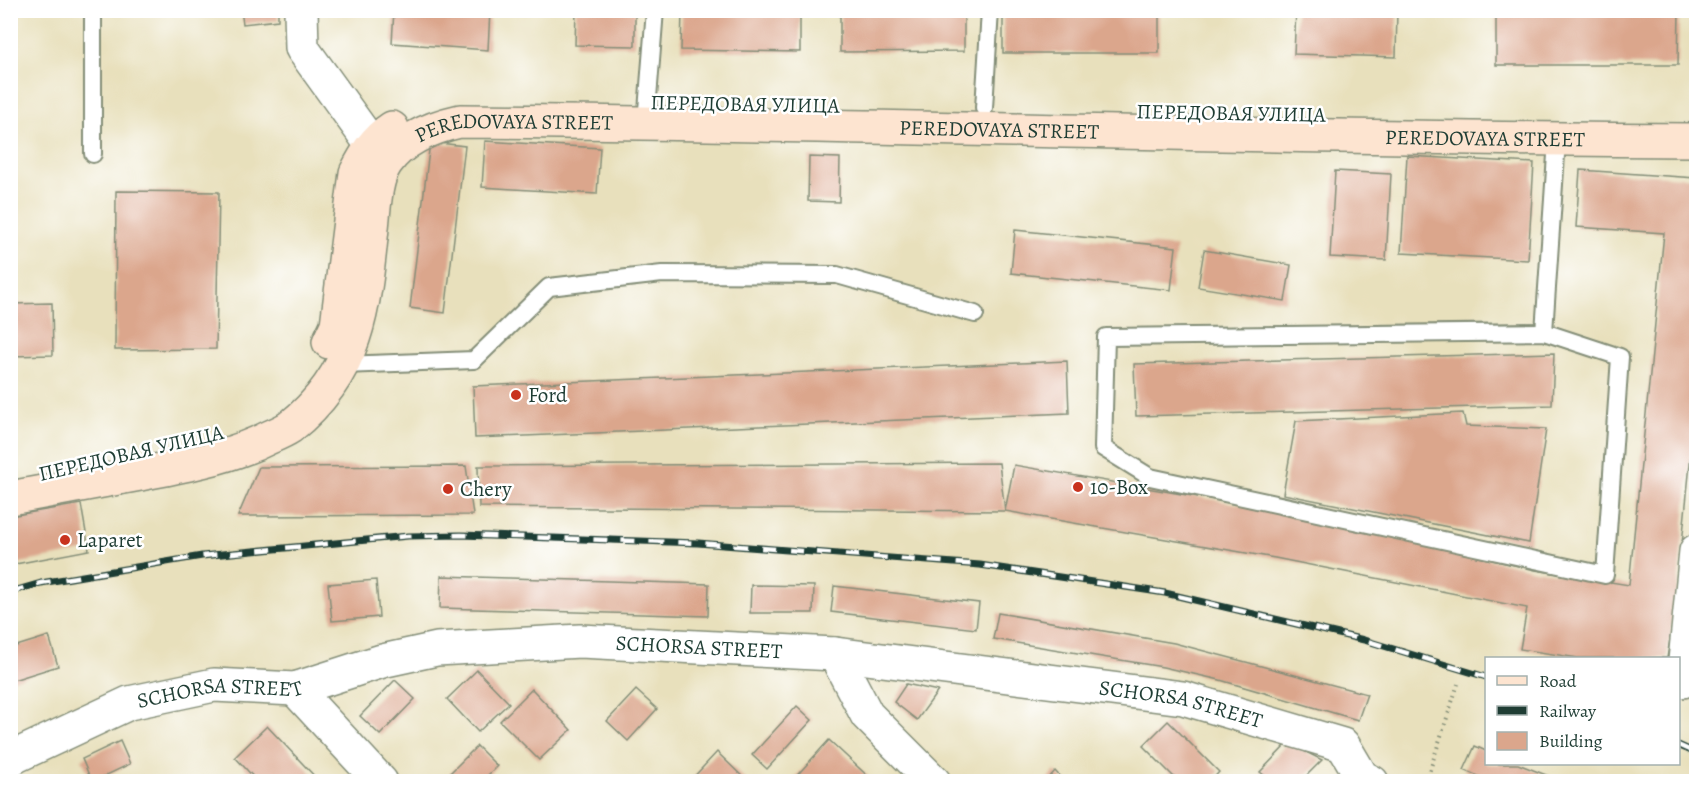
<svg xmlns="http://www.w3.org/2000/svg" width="1707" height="792" font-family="Alegreya,serif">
<rect width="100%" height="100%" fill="#fff"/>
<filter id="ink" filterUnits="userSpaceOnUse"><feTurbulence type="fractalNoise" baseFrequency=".0167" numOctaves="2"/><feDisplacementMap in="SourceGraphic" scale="12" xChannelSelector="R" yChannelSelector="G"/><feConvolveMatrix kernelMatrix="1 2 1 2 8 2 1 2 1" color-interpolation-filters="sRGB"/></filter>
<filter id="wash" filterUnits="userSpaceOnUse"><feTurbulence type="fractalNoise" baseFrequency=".008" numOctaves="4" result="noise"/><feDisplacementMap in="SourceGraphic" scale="24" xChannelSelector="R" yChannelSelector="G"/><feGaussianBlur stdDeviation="1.35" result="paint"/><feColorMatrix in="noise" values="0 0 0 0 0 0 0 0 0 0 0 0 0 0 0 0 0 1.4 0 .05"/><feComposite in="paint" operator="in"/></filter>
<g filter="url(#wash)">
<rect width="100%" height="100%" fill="#e8e0bc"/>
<g id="blocks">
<g fill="#dba68c">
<polygon points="241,10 278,10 278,20 243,24"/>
<polygon points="394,10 490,10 488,50 392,43"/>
<polygon points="576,10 635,10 635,46 575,45"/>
<polygon points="682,10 800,10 800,52 681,50"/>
<polygon points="840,10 964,10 964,51 840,52"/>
<rect x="1003" y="10" width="156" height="43"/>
<polygon points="1296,10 1397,10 1396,57 1294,54"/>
<polygon points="1496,10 1679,10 1678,65 1496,65"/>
<polygon points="485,141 600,148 597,194 482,187"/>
<polygon points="430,142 465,146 445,313 410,308"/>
<polygon points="1407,156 1534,163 1528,260 1401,253"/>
<polygon points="809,157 840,158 839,202 808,201"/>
<polygon points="1580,170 1696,178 1696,404 1677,594 1667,658 1578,658 1520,649 1527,608 1275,558 1005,511 1014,465 1285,512 1535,570 1629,585 1664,233 1576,227"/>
<polygon points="1335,171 1391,174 1386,260 1330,257"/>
<polygon points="116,191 219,192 216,349 115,350"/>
<polygon points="1015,230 1176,247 1171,290 1011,273"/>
<polygon points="1204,250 1291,265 1285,301 1198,287"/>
<polygon points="52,303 53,355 10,356 10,304"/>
<polygon points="1554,353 1552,405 1136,416 1134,364"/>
<polygon points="1067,361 1069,413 475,438 473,386"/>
<polygon points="1463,413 1466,426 1546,429 1529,543 1283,494 1296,421"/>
<polygon points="999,463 1005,511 479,507 478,466"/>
<polygon points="466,466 473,515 238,516 259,467"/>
<polygon points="81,504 89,550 10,565 10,516"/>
<polygon points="441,576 709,584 708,616 440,608"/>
<polygon points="376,580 379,617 332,621 328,584"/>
<polygon points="751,585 814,586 813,613 750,613"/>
<polygon points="834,586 979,603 976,629 831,612"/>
<polygon points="998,613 1174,643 1367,694 1358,720 1220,680 1163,667 993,639"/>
<polygon points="49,636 58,666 10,681 10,648"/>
<polygon points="477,670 509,703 478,732 447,699"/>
<polygon points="395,680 415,699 380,735 360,716"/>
<polygon points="906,684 938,691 917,720 894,702"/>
<polygon points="532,689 571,730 539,760 500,721"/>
<polygon points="636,690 657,709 628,741 607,721"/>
<polygon points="797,706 812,720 767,769 752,755"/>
<polygon points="1168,721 1219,772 1210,782 1179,782 1143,746"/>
<polygon points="267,726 320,782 258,782 235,757"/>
<polygon points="829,740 874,782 791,782"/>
<polygon points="120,741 130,764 92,782 82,759"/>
<polygon points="1288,743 1322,760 1300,782 1273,782 1260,772"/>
<polygon points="477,746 497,766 481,782 441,782"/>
<polygon points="1475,746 1486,751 1486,764 1518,764 1564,782 1492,782 1464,770"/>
<polygon points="717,752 748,782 689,782"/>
<polygon points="1055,771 1065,782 1045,782"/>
</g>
</g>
</g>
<g filter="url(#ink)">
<use href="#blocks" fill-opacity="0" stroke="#848e78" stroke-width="1.5"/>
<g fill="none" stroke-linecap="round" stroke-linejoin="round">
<defs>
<g id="lane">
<polyline points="93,10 93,154"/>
<polyline points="984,108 990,10"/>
<polyline points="646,123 655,10"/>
<polygon points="1544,332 1620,357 1605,575 1150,477 1103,448 1106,337"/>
<polyline points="1544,332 1557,140"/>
<polyline points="343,365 474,360 549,287 662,274 837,275 975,314"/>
</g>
<g id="street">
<polyline points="301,10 302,48 385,163"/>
<polyline points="835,654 867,715 934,782"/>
<polyline points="1683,681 1696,551"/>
<polyline points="295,689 381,782"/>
<path id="s1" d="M10 760 16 756 129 703 214 685 295 689 382 661 437 649 580 641 835 654 1183 698 1343 745 1362 777 1372 782"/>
</g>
<g id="secondary">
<path d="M329 342 337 325 356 173C365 155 375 139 392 128"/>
<path id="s2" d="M10 498C54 490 97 482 140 474 184 465 229 458 270 437 277 434 284 431 290 427 358 373 364 308 372 228 374 209 375 179 386 163 403 139 433 127 460 121 872 124 1284 139 1696 140"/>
</g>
</defs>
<use href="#lane" stroke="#848e78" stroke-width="20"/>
<use href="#street" stroke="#848e78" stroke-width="36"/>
<use href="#secondary" stroke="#848e78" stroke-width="36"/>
<polyline stroke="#848e78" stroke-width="4" stroke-dasharray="1.5 4.5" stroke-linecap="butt" points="1426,782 1458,684"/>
<use href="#lane" stroke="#fff" stroke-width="16"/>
<use href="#street" stroke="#fff" stroke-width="33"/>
<use href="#secondary" stroke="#fde4d0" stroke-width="33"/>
<defs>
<g id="rail">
<polyline points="10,592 41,583 202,556 408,536 461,535 698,543 980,565 1165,593 1364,640 1486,677"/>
<polyline points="1678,745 1696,753"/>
</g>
</defs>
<use href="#rail" stroke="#1f3d34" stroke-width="7"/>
<use href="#rail" stroke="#fff" stroke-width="4.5" stroke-dasharray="14" stroke-linecap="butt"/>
</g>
</g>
<g fill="#c8321e" stroke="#fff" stroke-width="2">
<circle cx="516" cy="395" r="6"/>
<circle cx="1078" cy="487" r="6"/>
<circle cx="448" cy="489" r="6"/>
<circle cx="65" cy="540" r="6"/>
</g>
<g text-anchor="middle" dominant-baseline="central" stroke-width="5" stroke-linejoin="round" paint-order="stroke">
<g font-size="21" fill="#1f3d34" stroke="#fff">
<text transform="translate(745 104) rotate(1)">ПЕРЕДОВАЯ УЛИЦА</text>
<text transform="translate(1231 113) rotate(1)">ПЕРЕДОВАЯ УЛИЦА</text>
<text stroke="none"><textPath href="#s2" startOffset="1206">PEREDOVAYA STREET</textPath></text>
<text stroke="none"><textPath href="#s2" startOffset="720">PEREDOVAYA STREET</textPath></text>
<text stroke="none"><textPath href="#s2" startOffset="1692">PEREDOVAYA STREET</textPath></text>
<text transform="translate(131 453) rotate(-13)">ПЕРЕДОВАЯ УЛИЦА</text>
<text stroke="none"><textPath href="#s1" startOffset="710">SCHORSA STREET</textPath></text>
<text stroke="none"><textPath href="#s1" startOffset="224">SCHORSA STREET</textPath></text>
<text stroke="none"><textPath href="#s1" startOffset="1196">SCHORSA STREET</textPath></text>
</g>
<g font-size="21" fill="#1f3d34" stroke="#fff" text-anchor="start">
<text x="528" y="395">Ford</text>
<text x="1090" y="487">10-Box</text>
<text x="460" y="489">Chery</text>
<text x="77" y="540">Laparet</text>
</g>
</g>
<rect width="1707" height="792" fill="none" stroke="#fff" stroke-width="36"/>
<rect x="1485" y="657" width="195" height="108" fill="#ffffff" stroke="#a5b1ae" stroke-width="1.5"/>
<rect x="1497" y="676" width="30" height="9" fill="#fde4d0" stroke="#a5b1ae" stroke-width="1.5"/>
<text x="1539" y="687" font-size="18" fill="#1f3d34">Road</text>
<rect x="1497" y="706" width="30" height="9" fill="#1f3d34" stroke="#a5b1ae" stroke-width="1.5"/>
<text x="1539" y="717" font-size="18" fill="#1f3d34">Railway</text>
<rect x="1497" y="732" width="30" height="18" fill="#dba68c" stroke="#a5b1ae" stroke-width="1.5"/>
<text x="1539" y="747" font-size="18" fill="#1f3d34">Building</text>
</svg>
